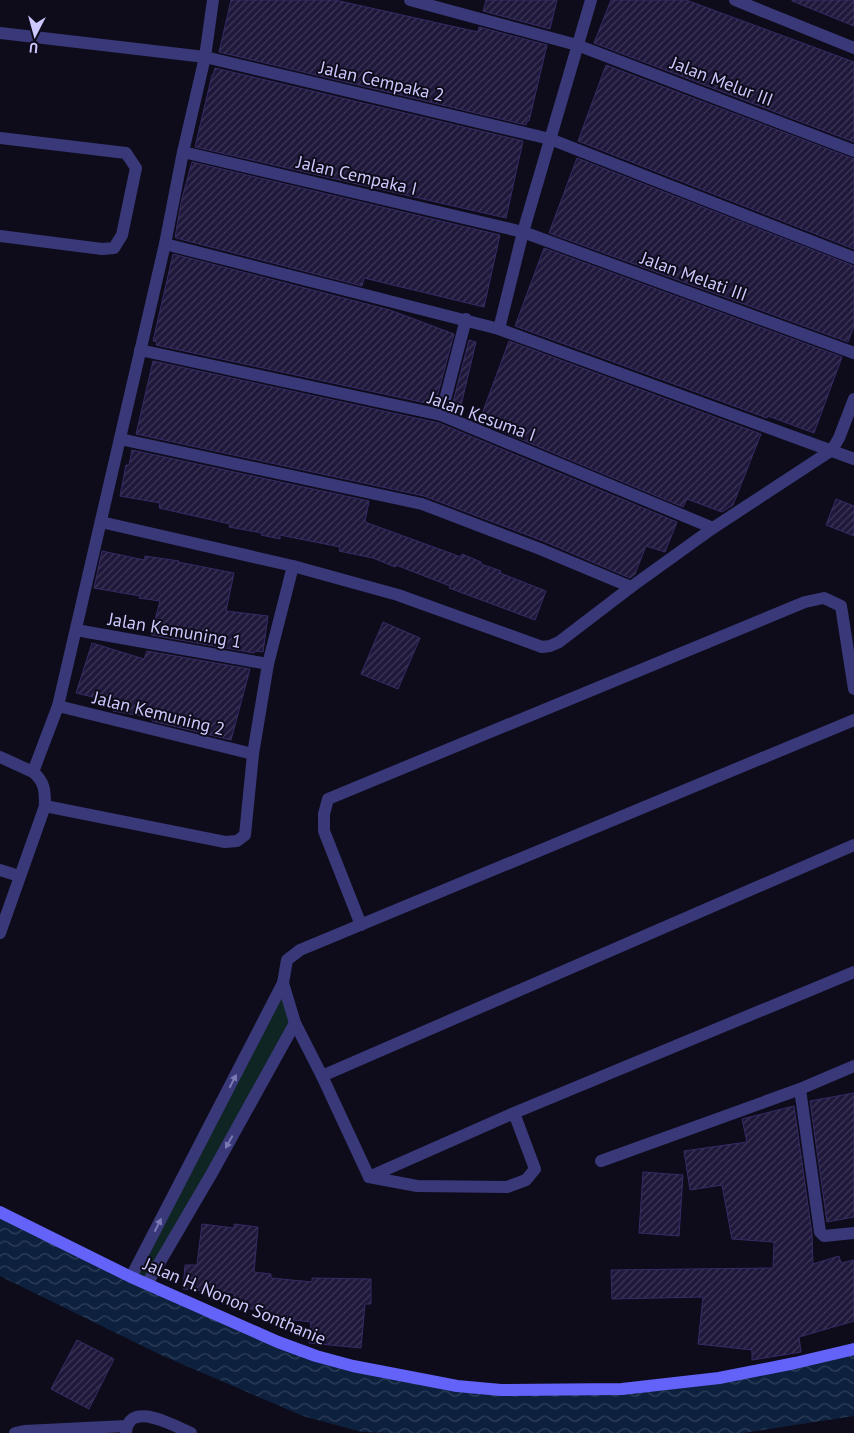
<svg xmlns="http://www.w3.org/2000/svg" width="854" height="1433" font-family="'PT Sans',sans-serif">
<defs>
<pattern id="water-waves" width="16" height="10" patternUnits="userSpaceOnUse" patternTransform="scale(1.25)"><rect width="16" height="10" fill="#0d213e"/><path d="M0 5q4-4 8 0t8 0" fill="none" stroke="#2f405b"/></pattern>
<pattern id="building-hatch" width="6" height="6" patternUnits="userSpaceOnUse" patternTransform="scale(1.25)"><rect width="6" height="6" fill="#1f183b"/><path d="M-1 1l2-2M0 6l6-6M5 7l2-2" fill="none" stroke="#3e3858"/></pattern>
</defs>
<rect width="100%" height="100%" fill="#0e0c1b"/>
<polygon fill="#0f2523" points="283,983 295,1023 147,1284 131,1277"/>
<polygon fill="url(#water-waves)" points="0,1212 278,1342 457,1386 622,1389 854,1349 854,1416 743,1433 389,1433 362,1432 303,1416 163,1356 0,1276"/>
<g fill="url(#building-hatch)" stroke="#362b66">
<polygon points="231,0 335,0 478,32 479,27 547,45 529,121 527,121 526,125 219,52"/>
<polygon points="486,0 557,0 550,29 483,11"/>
<polygon points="611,0 686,0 854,62 854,142 594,43"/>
<polygon points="792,0 854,0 854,26 792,1"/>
<polygon points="606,65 854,159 854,249 578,141"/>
<polygon points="215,68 523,141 506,218 195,147 212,75 213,75"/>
<polygon points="577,158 854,266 854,326 848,342 549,233"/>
<polygon points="192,162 500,235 484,307 364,278 362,286 176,238 175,237 182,198"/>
<polygon points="544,248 842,357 814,433 768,416 767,418 515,326"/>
<polygon points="173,254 390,310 454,334 435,405 156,345 157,342 153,341"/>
<polygon points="469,340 476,342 459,414 451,410"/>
<polygon points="509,341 761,434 733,505 722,512 687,499 683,507 479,422"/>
<polygon points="153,361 439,423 677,522 665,552 646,546 635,574 630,578 543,541 424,496 136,434"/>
<polygon points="132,450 369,501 365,522 461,557 462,554 481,562 481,564 501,571 500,573 546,591 535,620 449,588 450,586 396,565 395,567 373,558 339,551 340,547 280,535 280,539 261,535 262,533 229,527 230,524 159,508 160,503 120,496 126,465 129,465"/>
<polygon points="836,499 854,506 854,536 826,525"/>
<polygon points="102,551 144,560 145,556 179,561 178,562 234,573 226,611 268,616 263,652 255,651 254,653 151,635 160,601 139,598 140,596 94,588"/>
<polygon points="383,622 420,638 398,689 361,674"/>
<polygon points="92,643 144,659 147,651 250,669 231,740 152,721 152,718 113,711 114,702 76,693"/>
<polygon points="854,1093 854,1217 827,1222 810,1101"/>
<polygon points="794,1106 812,1234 813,1264 839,1256 841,1263 854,1260 854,1321 799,1337 801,1352 752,1360 752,1350 698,1344 703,1297 612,1299 611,1270 773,1268 774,1242 732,1239 722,1185 690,1190 684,1151 747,1142 742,1119"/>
<polygon points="643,1172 683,1175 679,1236 639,1233"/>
<polygon points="202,1224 234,1228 234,1224 258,1227 254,1272 271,1274 271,1278 312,1282 312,1278 371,1279 371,1304 365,1304 361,1348 309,1343 311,1322 268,1317 269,1311 233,1307 234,1293 183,1289 185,1265 197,1265"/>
<polygon points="77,1340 114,1359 89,1409 51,1389"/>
</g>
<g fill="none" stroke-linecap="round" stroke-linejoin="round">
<g stroke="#393878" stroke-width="12">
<polyline points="213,0 205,57 183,152 165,244 499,329 854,459"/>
<polyline points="410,0 577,45 854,151"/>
<polyline points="735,0 854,48"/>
<polyline points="0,33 205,57 550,139 854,258"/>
<polyline points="0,138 126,153 136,168 122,235 114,248 102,249 0,236"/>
<polyline points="183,152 523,232 854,353"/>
<polyline points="499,329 523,232 591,0"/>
<polyline points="140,350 441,415 713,528"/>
<polyline points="441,415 466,319"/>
<polyline points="120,439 422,504 540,549 631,587"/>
<polyline points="101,522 293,566 398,595 542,647 550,646 559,642 631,587 713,528 832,450 839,438 854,399"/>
<polyline points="76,630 268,664"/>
<polyline points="58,706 253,754"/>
<polyline points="0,757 33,772"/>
<polyline points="45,806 225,842 237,841 245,835 253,754 268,664 293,566"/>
<polyline points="0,870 19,876"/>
<polyline points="361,925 324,831 324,814 328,799 805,602 824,598 841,606 854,689"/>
<path d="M0 933 45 806C45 791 45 782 33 772L58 706 165 244"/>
<polyline points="283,983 287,960 300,950 854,720"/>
<polyline points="322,1076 854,845"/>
<polyline points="800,1089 820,1232 824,1236 854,1233"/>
<polyline points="514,1113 535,1169 526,1180 507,1187 417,1186 369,1177 514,1113 854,972"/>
<polyline points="601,1161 800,1089 854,1066"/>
<polyline points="131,1277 283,983 295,1023 322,1076 369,1177"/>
<polyline points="147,1284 212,1173 295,1023"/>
<polyline points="15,1433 24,1431 126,1426"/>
<path d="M126 1433C128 1399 174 1426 191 1433"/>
</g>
<polyline stroke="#6363f9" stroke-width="12" points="0,1212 131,1277 278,1342 316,1356 353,1366 457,1386 501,1390 622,1389 719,1378 795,1363 854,1349"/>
</g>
<defs><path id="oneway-solid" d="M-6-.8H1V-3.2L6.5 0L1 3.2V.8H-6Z" transform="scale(1.25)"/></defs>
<g fill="#7c79b4">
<use href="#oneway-solid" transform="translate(233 1081) rotate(-63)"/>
<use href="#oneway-solid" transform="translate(229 1142) rotate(119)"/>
<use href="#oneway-solid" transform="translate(158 1225) rotate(-63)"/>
</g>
<g text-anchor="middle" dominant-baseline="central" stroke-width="4" stroke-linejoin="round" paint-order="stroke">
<g font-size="18" fill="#cdc8fd" stroke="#0e0c1b">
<text transform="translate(382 81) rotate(13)">Jalan Cempaka 2</text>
<text transform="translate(722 81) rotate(21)">Jalan Melur III</text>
<text transform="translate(357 175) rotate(13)">Jalan Cempaka I</text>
<text transform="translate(694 276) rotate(20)">Jalan Melati III</text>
<text transform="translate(482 416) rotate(20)">Jalan Kesuma I</text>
<text transform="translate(175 630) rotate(10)">Jalan Kemuning 1</text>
<text transform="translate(159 713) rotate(14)">Jalan Kemuning 2</text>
<text transform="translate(235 1301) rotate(23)">Jalan H. Nonon Sonthanie</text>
</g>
</g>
<g transform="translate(35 35) rotate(186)" stroke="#0e0c1b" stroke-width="4" paint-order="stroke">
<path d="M0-4L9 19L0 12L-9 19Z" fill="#cdc8fd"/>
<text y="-8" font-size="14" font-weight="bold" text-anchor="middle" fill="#cdc8fd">U</text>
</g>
</svg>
